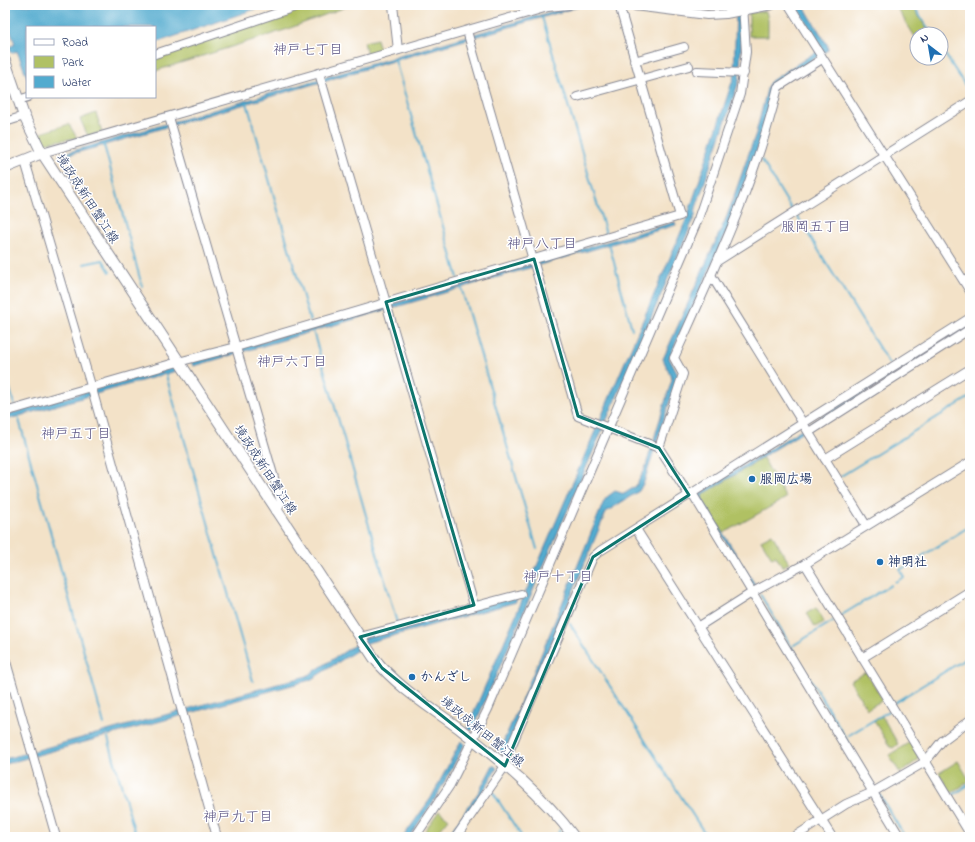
<svg xmlns="http://www.w3.org/2000/svg" width="975" height="842" font-family="'Indie Flower','Klee One',sans-serif">
<rect width="100%" height="100%" fill="#fff"/>
<filter id="ink" filterUnits="userSpaceOnUse"><feTurbulence type="fractalNoise" baseFrequency=".025" numOctaves="2"/><feDisplacementMap in="SourceGraphic" scale="8" xChannelSelector="R" yChannelSelector="G"/><feConvolveMatrix kernelMatrix="1 2 1 2 8 2 1 2 1" color-interpolation-filters="sRGB"/></filter>
<filter id="wash" filterUnits="userSpaceOnUse"><feTurbulence type="fractalNoise" baseFrequency=".012" numOctaves="4" result="noise"/><feDisplacementMap in="SourceGraphic" scale="16" xChannelSelector="R" yChannelSelector="G"/><feGaussianBlur stdDeviation="0.9" result="paint"/><feColorMatrix in="noise" values="0 0 0 0 0 0 0 0 0 0 0 0 0 0 0 0 0 1.4 0 .05"/><feComposite in="paint" operator="in"/></filter>
<g filter="url(#wash)">
<rect width="100%" height="100%" fill="#f3e2c8"/>
<g fill="#b0c164" stroke="#667861">
<polygon points="307,5 351,5 285,30 155,71 155,56"/>
<polygon points="895,5 912,5 930,34 917,34 917,40"/>
<polygon points="766,11 768,19 768,36 749,36 749,13"/>
<polygon points="377,39 381,53 367,56 364,42"/>
<polygon points="96,113 102,132 88,136 80,119"/>
<polygon points="69,124 77,138 43,143 41,133"/>
<polygon points="763,458 786,498 724,533 703,501 702,495"/>
<polygon points="772,534 789,563 782,567 776,556 772,558 761,540"/>
<polygon points="816,608 824,622 815,627 807,613"/>
<polygon points="866,672 883,700 867,709 850,681"/>
<polygon points="882,716 898,744 893,748 890,747 874,721"/>
<polygon points="910,742 919,757 918,760 900,773 889,755"/>
<polygon points="958,761 970,781 951,793 939,773"/>
<polygon points="439,811 449,819 434,837 425,830"/>
</g>
<g fill="#52abcf" stroke="#366d96">
<polygon points="5,5 267,5 155,43 155,27 27,27 27,77 17,51 12,53 9,47 15,44 5,16"/>
<polygon points="730,5 741,5 742,35 739,81 696,208 695,216 472,731 467,728 687,218 734,76 736,8"/>
<polygon points="803,5 828,46 828,50 773,85 766,125 733,218 669,358 678,375 644,482 639,491 606,512 505,755 499,752 505,738 541,655 604,501 607,497 615,491 624,494 636,486 645,469 672,379 663,359 727,216 756,133 768,85 771,81 822,48 796,6"/>
<polygon points="578,7 101,146 60,157 59,155 554,11"/>
<polygon points="675,222 676,225 194,366 191,362"/>
<polygon points="970,323 970,327 702,495 703,501 756,586 754,587 698,497 700,493"/>
<polygon points="174,367 176,371 5,420 5,415"/>
<polygon points="517,596 516,602 370,642 310,680 5,764 5,759 307,676 367,637"/>
<polygon points="461,741 465,744 435,799 409,837 403,837 431,798"/>
<polygon points="493,765 497,768 477,802 452,837 447,837 480,790"/>
</g>
<g fill="none" stroke-linecap="round" stroke-linejoin="round">
<g stroke="#52abcf" stroke-width="2">
<polyline points="913,5 932,34"/>
<polyline points="542,17 606,234"/>
<polyline points="941,48 970,93"/>
<polyline points="395,60 458,278"/>
<polyline points="247,103 310,321"/>
<polyline points="104,145 142,286"/>
<polyline points="761,159 792,210"/>
<polyline points="796,214 889,364"/>
<polyline points="609,244 632,329"/>
<polyline points="84,264 103,260 110,272"/>
<polyline points="461,287 537,549"/>
<polyline points="313,331 397,623"/>
<polyline points="5,371 14,404"/>
<polyline points="166,375 253,681"/>
<polyline points="18,416 104,724"/>
<polyline points="841,476 970,397"/>
<polyline points="895,582 904,577 900,570 970,526"/>
<polyline points="760,594 874,786"/>
<polyline points="840,616 891,585"/>
<polyline points="570,624 707,837"/>
<polyline points="794,645 833,621"/>
<polyline points="894,703 970,656"/>
<polyline points="849,735 889,711"/>
<polyline points="108,738 136,837"/>
<polyline points="492,791 522,837"/>
<polyline points="879,794 905,837"/>
<polyline points="953,795 970,784"/>
<polyline points="5,824 7,826"/>
<polyline points="556,837 560,830"/>
</g>
</g>
</g>
<g filter="url(#ink)">
<g fill="none" stroke-linecap="round" stroke-linejoin="round">
<defs>
<g id="minor">
<polyline points="393,5 398,50"/>
<polyline points="626,5 707,15 726,14 772,5"/>
<polyline points="789,5 970,291"/>
<polyline points="467,31 578,416 659,448"/>
<polyline points="155,54 301,5"/>
<polyline points="634,61 684,47"/>
<polyline points="697,71 744,73"/>
<polyline points="319,73 474,605"/>
<polyline points="577,97 689,66"/>
<polyline points="18,100 28,97"/>
<polyline points="169,117 281,502 276,511"/>
<polyline points="5,122 24,116"/>
<polyline points="42,153 548,7 568,5"/>
<polyline points="25,161 92,389 217,837"/>
<polyline points="719,260 970,101"/>
<polyline points="711,275 866,525"/>
<polyline points="5,412 178,362 236,347 680,216 619,5"/>
<polyline points="809,432 970,329"/>
<polyline points="825,459 970,369"/>
<polyline points="692,493 900,837"/>
<path d="M689 495 659 448 683 374 674 358C714 269 755 183 778 87L822 59"/>
<polyline points="636,529 832,837"/>
<polyline points="805,564 970,834"/>
<polyline points="698,627 753,592 805,564 970,462"/>
<polyline points="360,637 521,594"/>
<polyline points="5,658 56,837"/>
<polyline points="862,658 970,591"/>
<polyline points="415,837 450,785 488,709 698,219 740,94 746,52 743,5"/>
<polyline points="456,837 505,766 507,756 593,557 600,551 970,318"/>
<polyline points="794,837 846,804 873,792 925,762 942,741 970,720"/>
</g>
<g id="major">
<path d="M5 61 24 116 42 153 374 658C397 687 430 707 460 729 501 761 543 795 574 837"/>
<polyline points="5,168 42,153"/>
</g>
</defs>
<use href="#minor" stroke="#878893" stroke-width="10"/>
<use href="#major" stroke="#878893" stroke-width="12"/>
<use href="#minor" stroke="#fff" stroke-width="8"/>
<use href="#major" stroke="#fff" stroke-width="10"/>
</g>
</g>
<path fill="none" stroke="#0f766e" stroke-width="3" stroke-linejoin="round" d="M534 259 578 416 659 448 689 495 593 557 505 766 382 668 360 637 474 605 386 302Z"/>
<g fill="#1f6fb2" stroke="#fff" stroke-width="1.5">
<circle cx="752" cy="479" r="4"/>
<circle cx="880" cy="562" r="4"/>
<circle cx="412" cy="677" r="4"/>
</g>
<g text-anchor="middle" dominant-baseline="central" stroke-width="3" stroke-linejoin="round" paint-order="stroke">
<g font-size="13" fill="#1b2f5e" stroke="#fff">
<text transform="translate(87 199) rotate(57)">境政成新田蟹江線</text>
<text transform="translate(265 470) rotate(57)">境政成新田蟹江線</text>
<text transform="translate(482 732) rotate(39)">境政成新田蟹江線</text>
</g>
<g font-size="13" font-weight="bold" fill="#1b2f5e" stroke="#fff" text-anchor="start">
<text x="760" y="479">服岡広場</text>
<text x="888" y="562">神明社</text>
<text x="420" y="677">かんざし</text>
</g>
<g font-size="14" fill="#595282" stroke="#fff">
<text x="308" y="50">神戸七丁目</text>
<text x="816" y="227">服岡五丁目</text>
<text x="542" y="244">神戸八丁目</text>
<text x="292" y="362">神戸六丁目</text>
<text x="76" y="434">神戸五丁目</text>
<text x="558" y="577">神戸十丁目</text>
<text x="238" y="817">神戸九丁目</text>
</g>
</g>
<rect width="975" height="842" fill="none" stroke="#fff" stroke-width="20"/>
<rect x="26" y="26" width="130" height="72" fill="#ffffff" stroke="#a4acbf"/>
<rect x="34" y="39" width="20" height="6" fill="#ffffff" stroke="#a4acbf"/>
<text x="62" y="46" font-size="12" fill="#1b2f5e">Road</text>
<rect x="34" y="56" width="20" height="12" fill="#b0c164" stroke="#a4acbf"/>
<text x="62" y="66" font-size="12" fill="#1b2f5e">Park</text>
<rect x="34" y="76" width="20" height="12" fill="#52abcf" stroke="#a4acbf"/>
<text x="62" y="86" font-size="12" fill="#1b2f5e">Water</text>
<g transform="translate(929 46) rotate(329)"><circle r="19" fill="#ffffff" stroke="#a4acbf"/>
<path d="M0-3L7 15L0 10L-7 15Z" fill="#1f6fb2"/>
<text y="-6" font-size="11" font-weight="bold" text-anchor="middle" fill="#1b2f5e">N</text>
</g>
</svg>
